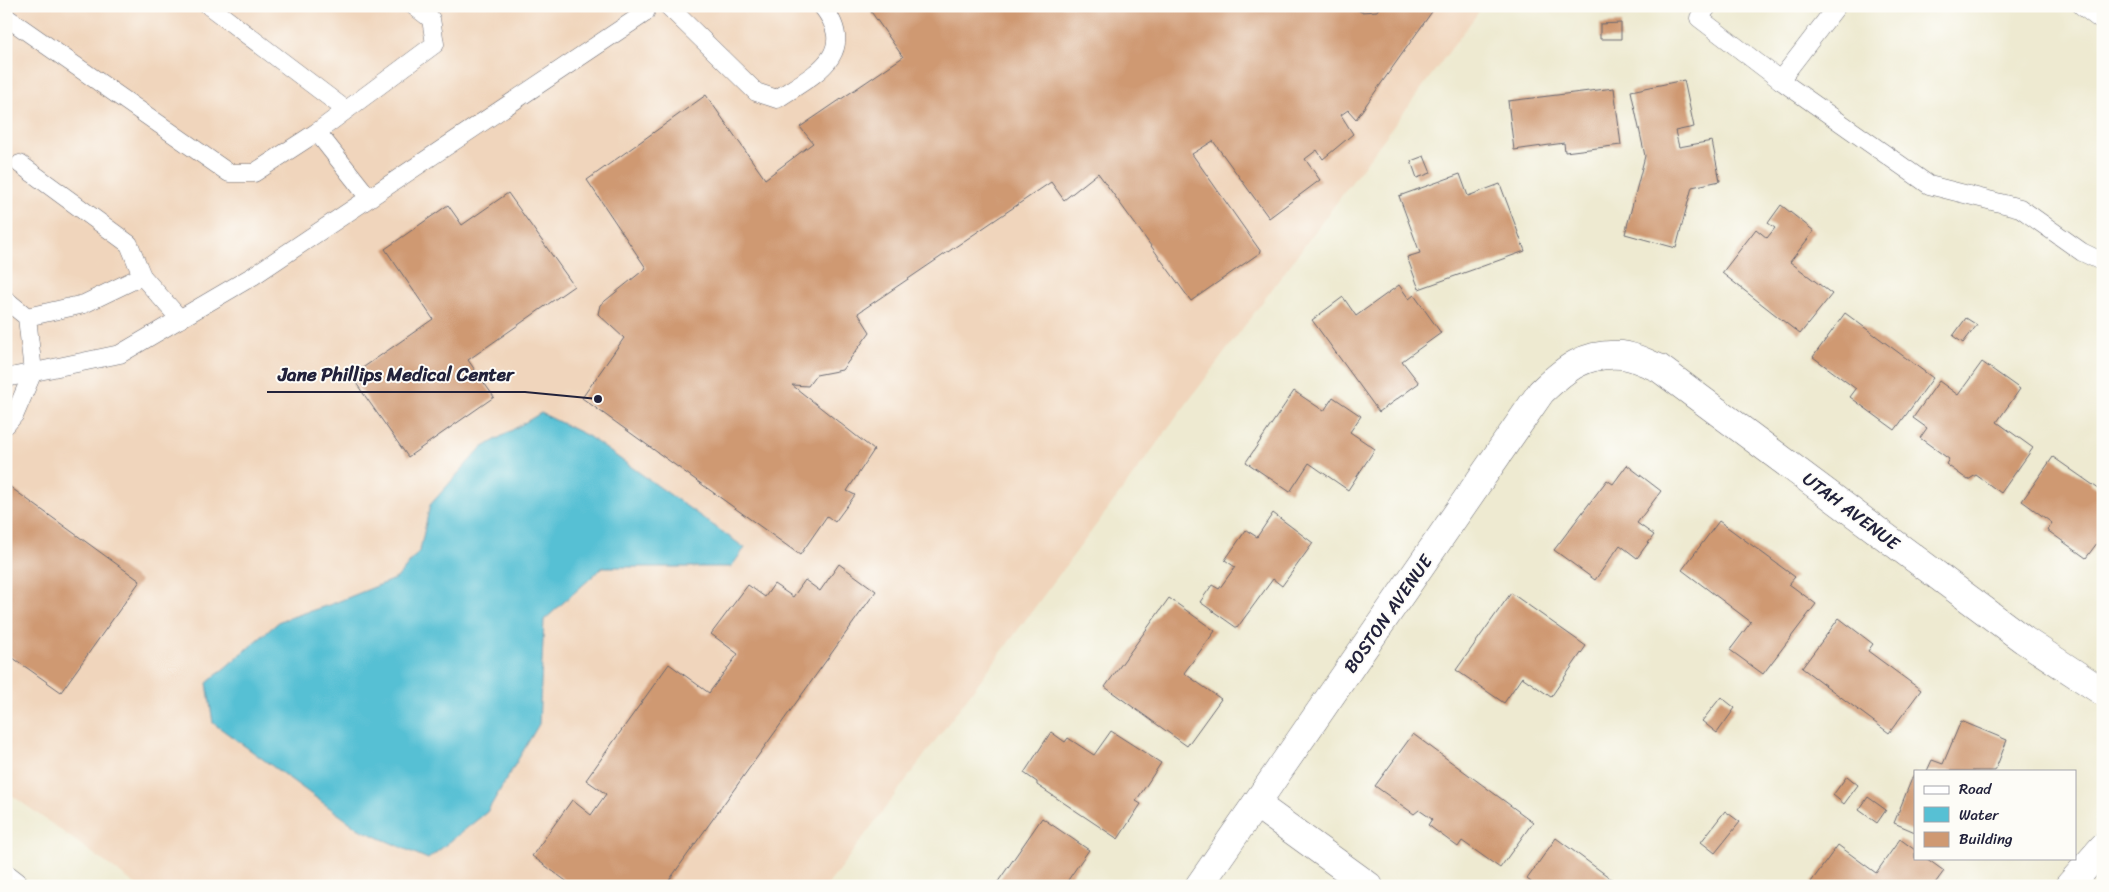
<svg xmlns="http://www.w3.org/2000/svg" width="2109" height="892" font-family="Sriracha,sans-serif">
<rect width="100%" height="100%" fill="#fdfcf7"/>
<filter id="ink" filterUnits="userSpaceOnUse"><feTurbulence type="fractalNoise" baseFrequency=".02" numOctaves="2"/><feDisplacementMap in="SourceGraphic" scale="10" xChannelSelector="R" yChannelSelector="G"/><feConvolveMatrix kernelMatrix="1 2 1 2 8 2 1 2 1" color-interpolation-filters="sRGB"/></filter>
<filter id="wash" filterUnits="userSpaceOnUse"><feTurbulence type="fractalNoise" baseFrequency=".0096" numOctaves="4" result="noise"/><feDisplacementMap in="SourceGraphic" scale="20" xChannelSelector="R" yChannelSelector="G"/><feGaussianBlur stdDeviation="1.12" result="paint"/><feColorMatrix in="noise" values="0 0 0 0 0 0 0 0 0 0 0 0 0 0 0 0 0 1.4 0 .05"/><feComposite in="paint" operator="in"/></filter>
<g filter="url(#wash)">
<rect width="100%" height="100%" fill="#eeead1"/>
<polygon fill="#f0d5bc" points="6,6 1483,6 827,886 138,886 6,791"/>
<polygon fill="#57c0d4" stroke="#3c7188" points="541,413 588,436 745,548 731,567 603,567 544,620 539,724 487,812 428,859 359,829 213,723 207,683 280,621 332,604 397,578 420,550 430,505 480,449"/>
<g id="blocks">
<g fill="#cf9972">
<polygon points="867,6 1352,6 1361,12 1377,11 1380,6 1436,6 1356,119 1348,110 1341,115 1353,134 1323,159 1317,150 1305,159 1320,180 1269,218 1213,141 1192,154 1261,252 1191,301 1098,173 1064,200 1051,182 858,313 870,332 842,370 816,375 808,386 792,385 874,450 847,491 855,495 835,522 827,516 800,555 582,398 624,338 598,314 600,305 646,268 587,180 706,95 765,179 813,143 800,127 903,57"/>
<polygon points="1621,23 1621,39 1600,39 1600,24"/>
<polygon points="1684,80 1694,127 1675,131 1679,147 1712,141 1720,181 1692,187 1676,248 1625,234 1645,156 1631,91"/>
<polygon points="1614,88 1621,145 1565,152 1564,143 1514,150 1508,101"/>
<polygon points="1424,156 1431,173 1417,178 1411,161"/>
<polygon points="1460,174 1468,196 1500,184 1525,251 1419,289 1407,257 1420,253 1399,196"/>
<polygon points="508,193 574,286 468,360 494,397 408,457 351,376 433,319 385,249 448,205 462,225"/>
<polygon points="1781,205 1814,231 1790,262 1832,294 1800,334 1722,273 1756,229 1767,238 1775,228 1768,223"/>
<polygon points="1399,285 1409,299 1414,295 1441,333 1402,361 1419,383 1379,412 1312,320 1343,297 1356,316"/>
<polygon points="1845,313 1933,378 1895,430 1850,397 1856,389 1813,357"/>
<polygon points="1966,318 1977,325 1963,343 1953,336"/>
<polygon points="1982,362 2020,389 1997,422 2033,448 2001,493 1976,475 1968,480 1946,464 1949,459 1920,438 1927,428 1913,418 1939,381 1958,395"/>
<polygon points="1294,391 1324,411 1333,397 1361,416 1350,432 1375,449 1348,490 1309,463 1290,492 1246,462"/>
<polygon points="2053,457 2103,492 2103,535 2086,558 2047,530 2052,523 2022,501"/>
<polygon points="1627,465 1661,491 1637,523 1654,535 1637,558 1620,545 1595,580 1554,550 1607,480 1613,484"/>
<polygon points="6,484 140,581 61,692 6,653"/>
<polygon points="1273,513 1313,543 1282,586 1273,579 1237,628 1200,602 1212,585 1219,589 1235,567 1225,560 1246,530 1257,537"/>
<polygon points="1719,521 1795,577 1789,584 1816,604 1763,674 1730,650 1751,622 1682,570"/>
<polygon points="839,564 876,591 665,886 573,886 532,856 572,800 591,815 606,794 586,780 669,664 709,693 738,654 711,634 748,585 765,597 774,584 793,597 805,580 820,591"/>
<polygon points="1511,593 1586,646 1551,697 1522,677 1504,703 1456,670"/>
<polygon points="1169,598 1215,631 1184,673 1221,699 1187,746 1105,687"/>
<polygon points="1839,618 1873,644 1868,651 1921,690 1889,733 1802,668"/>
<polygon points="1721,697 1735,708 1717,733 1702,721"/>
<polygon points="1961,721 2007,740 1995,771 1927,771 1932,760 1943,764"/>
<polygon points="1111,731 1161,763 1136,801 1141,804 1118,839 1037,785 1037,782 1024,773 1051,732 1065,742 1068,738 1094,755"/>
<polygon points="1413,734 1533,822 1500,868 1462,841 1458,847 1428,825 1432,819 1419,810 1414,814 1375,786"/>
<polygon points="1915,771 1915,832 1894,823"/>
<polygon points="1847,776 1858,785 1844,804 1833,795"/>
<polygon points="1868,797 1886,810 1877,823 1859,810"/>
<polygon points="1725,811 1740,822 1715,853 1701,842"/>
<polygon points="1042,818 1089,850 1077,867 1064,886 995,886"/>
<polygon points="1556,838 1621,886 1536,886 1527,879"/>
<polygon points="1900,839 1915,850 1915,858 1926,858 1944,871 1933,886 1816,886 1811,882 1838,845 1876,873"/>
</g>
</g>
</g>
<g filter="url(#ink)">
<use href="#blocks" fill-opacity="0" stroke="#696870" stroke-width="1"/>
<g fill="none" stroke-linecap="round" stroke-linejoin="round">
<defs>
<g id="service">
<polyline points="209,6 346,110"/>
<path d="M668 6 756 92 777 99C811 76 861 55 822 6"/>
<polyline points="1708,6 1699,18 1780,80 1929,185 2020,208 2082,252 2103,262"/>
<polyline points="2082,6 2103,22"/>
<polyline points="6,17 229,173 254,173 317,132 369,198"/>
<polyline points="1780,80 1837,6"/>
<polyline points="317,132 435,44 431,19 414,6"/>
<polyline points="20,164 129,244 142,276"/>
<polyline points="6,300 27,317 33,372 15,414 6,425"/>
<polyline points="27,317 84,304 142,276 180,319"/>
<polyline points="6,378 120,354 253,276 645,13 647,6"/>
</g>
<g id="minor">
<polyline points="1256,804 1369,886"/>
<path d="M1199 886 1541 392C1566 368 1585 352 1622 355 1634 356 1648 364 1659 368L2024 640 2103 692"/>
<polyline points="2069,886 2103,847"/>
</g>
<polyline id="tertiary" points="6,879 15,886"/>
</defs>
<use href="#service" stroke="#696870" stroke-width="19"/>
<use href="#minor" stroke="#696870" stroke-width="29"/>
<use href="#tertiary" stroke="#696870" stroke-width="29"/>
<use href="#service" stroke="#fff" stroke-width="18"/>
<use href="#minor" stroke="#fff" stroke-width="28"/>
<use href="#tertiary" stroke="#fff" stroke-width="28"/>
</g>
</g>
<g text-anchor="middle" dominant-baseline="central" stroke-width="4" stroke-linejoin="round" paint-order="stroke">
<g font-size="18" fill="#22223b" stroke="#fdfcf7">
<text transform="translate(1851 511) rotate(37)">UTAH AVENUE</text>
<text transform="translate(1388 614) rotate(-55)">BOSTON AVENUE</text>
</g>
</g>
<path fill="none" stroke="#22223b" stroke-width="2" d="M598 399L525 392H267"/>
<circle fill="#22223b" stroke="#fdfcf7" stroke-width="2" cx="598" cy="399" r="5"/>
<g font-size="19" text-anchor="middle" font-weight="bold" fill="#22223b" stroke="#fdfcf7" stroke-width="4" stroke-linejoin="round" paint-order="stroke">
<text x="396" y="381">Jane Phillips Medical Center</text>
</g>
<rect width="2109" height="892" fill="none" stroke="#fdfcf7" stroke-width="25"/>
<rect x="1914" y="770" width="162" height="90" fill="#fdfcf7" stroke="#a5a5ac"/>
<rect x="1924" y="786" width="25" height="8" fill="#ffffff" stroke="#a5a5ac"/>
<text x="1959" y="794" font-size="15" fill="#22223b">Road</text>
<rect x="1924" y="807" width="25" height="15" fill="#57c0d4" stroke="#a5a5ac"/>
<text x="1959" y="820" font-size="15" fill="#22223b">Water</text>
<rect x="1924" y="832" width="25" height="15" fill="#cf9972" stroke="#a5a5ac"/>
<text x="1959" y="844" font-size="15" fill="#22223b">Building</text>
</svg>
